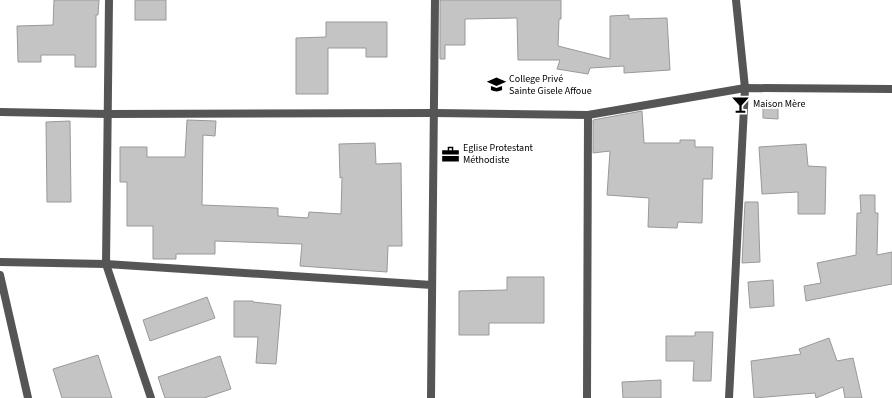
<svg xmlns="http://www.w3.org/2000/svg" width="892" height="398" font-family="'Source Sans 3',sans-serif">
<rect width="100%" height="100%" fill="#fff"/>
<g fill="#c4c4c4" stroke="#999">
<polygon points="54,0 99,0 98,15 96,15 96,67 75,67 75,55 41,55 41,62 18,62 17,26 53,25"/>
<rect x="135" y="0" width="31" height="20"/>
<polygon points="440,0 561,0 561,19 559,19 558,46 610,59 610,16 629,15 629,19 667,18 670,70 624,73 624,66 590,68 588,74 557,69 560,60 518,60 517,18 465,19 465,45 445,45 445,59 440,59"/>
<polygon points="326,22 387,22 387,57 366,57 366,48 328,48 328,94 296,94 296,38 326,37"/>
<polygon points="763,101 778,101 778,119 763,118"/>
<polygon points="642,111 644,143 680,143 680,140 695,140 695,147 713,147 712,179 703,179 702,223 678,222 677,228 648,227 649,198 607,195 610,151 593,153 593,120"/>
<polygon points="187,120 216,121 215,136 203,135 202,205 278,208 278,216 308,218 309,212 341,214 342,177 340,178 339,144 375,143 376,164 401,163 402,246 388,246 387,272 300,266 302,244 215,241 215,254 176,254 176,259 153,259 153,226 127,226 127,182 120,182 120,147 147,147 147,157 185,157"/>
<polygon points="70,121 71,202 47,202 46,122"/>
<polygon points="806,144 808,166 826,167 825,214 798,214 798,192 762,194 759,147"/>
<polygon points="860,195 875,195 875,213 878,213 877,255 892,252 892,284 806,301 804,286 821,283 817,263 856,255 857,213 861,213"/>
<polygon points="745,202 758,202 760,262 742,263"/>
<polygon points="507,277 544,277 544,323 489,323 489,335 459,335 459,291 507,290"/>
<polygon points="773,280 774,306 750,308 748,282"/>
<polygon points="207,297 215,318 150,341 143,320"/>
<polygon points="234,301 253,301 253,302 281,305 276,364 256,363 258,337 234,337"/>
<polygon points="695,332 713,332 711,381 693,381 694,361 666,361 666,336 695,336"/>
<polygon points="829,338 837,361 853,358 862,398 845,398 843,387 816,398 815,393 754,398 751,361 801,354 799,349"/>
<polygon points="98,355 112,398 62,398 53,369"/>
<polygon points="220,356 231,389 204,398 165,398 158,377"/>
<polygon points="661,380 661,398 623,398 622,382"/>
</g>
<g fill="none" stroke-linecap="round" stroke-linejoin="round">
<g stroke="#555" stroke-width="8">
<polyline points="109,0 106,264 151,398"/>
<polyline points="0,112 108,114 434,113 588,115 745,88 892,89"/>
<polyline points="0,262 106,264 432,285"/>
<polyline points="0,275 28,398"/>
<polyline points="431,398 435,0"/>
<polyline points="587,398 588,115"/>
<polyline points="729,398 745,88 736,0"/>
</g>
</g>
<defs>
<symbol id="university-bare" viewBox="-9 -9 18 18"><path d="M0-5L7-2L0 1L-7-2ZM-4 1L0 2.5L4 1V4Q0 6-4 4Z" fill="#000" stroke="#fff" stroke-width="2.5" paint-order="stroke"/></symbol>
<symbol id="bar-bare" viewBox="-9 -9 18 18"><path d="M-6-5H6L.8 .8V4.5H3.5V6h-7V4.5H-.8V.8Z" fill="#000" stroke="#fff" stroke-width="2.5" paint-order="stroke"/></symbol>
<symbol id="office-bare" viewBox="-9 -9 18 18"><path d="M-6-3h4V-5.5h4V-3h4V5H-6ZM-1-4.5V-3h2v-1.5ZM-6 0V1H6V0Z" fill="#000" stroke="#fff" stroke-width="2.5" paint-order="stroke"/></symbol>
</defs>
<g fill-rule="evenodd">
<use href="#university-bare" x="484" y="72" width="25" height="25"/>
<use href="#bar-bare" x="728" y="92" width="25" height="25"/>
<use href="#office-bare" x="438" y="142" width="25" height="25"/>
</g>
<g text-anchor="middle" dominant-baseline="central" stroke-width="4" stroke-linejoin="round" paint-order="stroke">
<g font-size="10" fill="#000" stroke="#fff" text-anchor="start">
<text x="509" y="79">College Privé<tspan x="509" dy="12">Sainte Gisele Affoue</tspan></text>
<text x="753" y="104">Maison Mère</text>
<text x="463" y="148">Eglise Protestant<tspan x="463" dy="12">Méthodiste</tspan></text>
</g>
</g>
</svg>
